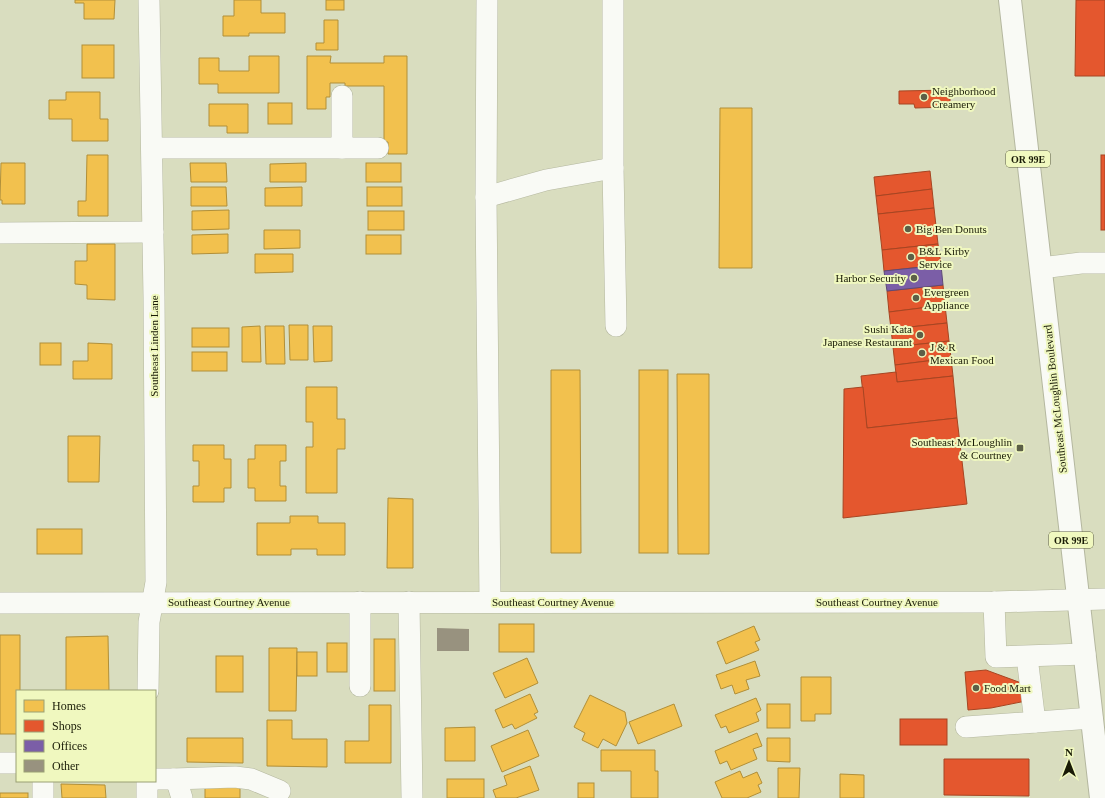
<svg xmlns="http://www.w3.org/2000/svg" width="1105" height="798" font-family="'Times New Roman',serif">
<rect width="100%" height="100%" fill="#d9ddbf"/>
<g fill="#f2c14e" stroke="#b18f38">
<polygon points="75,0 115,0 114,19 84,19 84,3 75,3"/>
<polygon points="234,0 261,0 261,13 285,13 285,33 249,33 249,36 223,36 223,16 234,16"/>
<rect x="326" y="0" width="18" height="10"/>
<polygon points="324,20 338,20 338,50 316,50 316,43 324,43"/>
<rect x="82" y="45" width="32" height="33"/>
<polygon points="249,56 279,56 279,93 218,93 218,84 199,84 199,58 219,58 219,71 249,71"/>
<polygon points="307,56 331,56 330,63 384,63 384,56 407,56 407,154 388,154 388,142 384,142 384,86 345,86 345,83 330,83 330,97 326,97 326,109 307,109"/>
<polygon points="66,92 100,92 100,119 108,119 108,141 72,141 72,119 49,119 49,100 66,100"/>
<rect x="268" y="103" width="24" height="21"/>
<polygon points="209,104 248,104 248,133 227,133 227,126 209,126"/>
<polygon points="720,108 752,108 752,268 719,268"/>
<polygon points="87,155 108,155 108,216 78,216 78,201 86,201"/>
<polygon points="1,163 25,163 25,204 2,204 2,200 0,200"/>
<polygon points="190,163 226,163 227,182 191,182"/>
<polygon points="306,163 306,182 270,182 270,164"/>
<rect x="366" y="163" width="35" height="19"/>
<polygon points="191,187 226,187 227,206 191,206"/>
<polygon points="302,187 302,206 265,206 265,188"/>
<rect x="367" y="187" width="35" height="19"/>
<polygon points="229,210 229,229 192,230 192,211"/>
<rect x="368" y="211" width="36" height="19"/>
<polygon points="264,230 300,230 300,248 264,249"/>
<polygon points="228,234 228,253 192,254 192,235"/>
<rect x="366" y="235" width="35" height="19"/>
<polygon points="87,244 115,244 115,300 87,299 87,285 75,284 75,261 87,261"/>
<polygon points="255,254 293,254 293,272 255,273"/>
<polygon points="289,325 308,325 308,360 290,360"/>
<polygon points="260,326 261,362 242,362 242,327"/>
<polygon points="265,326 284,326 285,364 266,364"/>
<polygon points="313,326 332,326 332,361 314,362"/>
<rect x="192" y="328" width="37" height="19"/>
<rect x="40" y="343" width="21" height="22"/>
<polygon points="88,343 112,344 112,379 73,379 73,361 88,361"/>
<rect x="192" y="352" width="35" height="19"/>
<polygon points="551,370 580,370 581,553 551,553"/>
<rect x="639" y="370" width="29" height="183"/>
<polygon points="677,374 709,374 709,554 678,554"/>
<polygon points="306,387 337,387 337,419 345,419 345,449 337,449 337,493 306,493 306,447 313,447 313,422 306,422"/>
<polygon points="68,436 100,436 99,482 68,482"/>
<polygon points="193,445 224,445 224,459 231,459 231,488 224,488 224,502 193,502 193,486 199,486 199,461 193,461"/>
<polygon points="255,445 286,445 286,461 280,461 280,486 286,486 286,501 255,501 255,488 248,488 248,459 255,459"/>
<polygon points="388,498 413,499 413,568 387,568"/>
<polygon points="290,516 318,516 318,523 345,523 345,555 317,555 317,549 291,549 291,555 257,555 257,523 290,523"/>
<rect x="37" y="529" width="45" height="25"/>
<rect x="499" y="624" width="35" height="28"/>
<polygon points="754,626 760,640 755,642 759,650 726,664 717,642"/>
<polygon points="0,635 20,635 20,691 17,691 17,734 0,734"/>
<polygon points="108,636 109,691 66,691 66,637"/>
<rect x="374" y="639" width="21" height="52"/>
<rect x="327" y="643" width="20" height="29"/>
<polygon points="269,648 297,648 296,711 269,711"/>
<rect x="297" y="652" width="20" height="24"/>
<rect x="216" y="656" width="27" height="36"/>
<polygon points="527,658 538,683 505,698 493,673"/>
<polygon points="755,661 760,676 746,680 749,689 735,694 732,685 721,689 716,675"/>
<polygon points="801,677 831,677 831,714 815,714 815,721 801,721"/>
<polygon points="530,694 538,712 534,714 537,718 515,729 512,724 503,728 495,710"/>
<polygon points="590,695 625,712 627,723 616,746 603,739 598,748 582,740 585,733 574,727"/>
<polygon points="756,698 761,710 756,713 759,721 729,733 726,726 721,728 715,715"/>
<polygon points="674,704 682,726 638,744 629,722"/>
<rect x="767" y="704" width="23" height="24"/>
<polygon points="369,705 391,705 391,763 345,763 345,741 369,741"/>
<polygon points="267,720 292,720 292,739 327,739 327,767 267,766"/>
<polygon points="475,727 475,761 445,761 445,728"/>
<polygon points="528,730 539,756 502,772 491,746"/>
<polygon points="757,733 762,746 753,749 757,759 731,770 727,761 720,764 715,751"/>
<polygon points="187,738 243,738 243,763 187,762"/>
<polygon points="767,738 790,738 790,762 767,761"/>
<polygon points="601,750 655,750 655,771 658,771 658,798 631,798 631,771 601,771"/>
<polygon points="530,766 539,790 516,798 496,798 493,790 507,785 504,776"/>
<polygon points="778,768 800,768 799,798 778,798"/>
<polygon points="740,771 743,778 757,772 762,783 758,785 761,792 747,798 722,798 715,782"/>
<polygon points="840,774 864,775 864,798 840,798"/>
<rect x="205" y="779" width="35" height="19"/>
<rect x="447" y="779" width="37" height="19"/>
<rect x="578" y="783" width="16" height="15"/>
<polygon points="61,784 105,785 106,798 62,798"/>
<rect x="0" y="793" width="28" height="5"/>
</g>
<g fill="#e4572e" stroke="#a74522">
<polygon points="1076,0 1105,0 1105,76 1075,76"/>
<polygon points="950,90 950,107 915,108 914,104 899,104 899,91"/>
<rect x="1101" y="155" width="4" height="75"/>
<polygon points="930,171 932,189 876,196 874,177"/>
<polygon points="932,189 934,208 878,214 876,196"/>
<polygon points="934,208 938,244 882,250 878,214"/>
<polygon points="938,244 941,265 884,271 882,250"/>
<polygon points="943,285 945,305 889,312 887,291"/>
<polygon points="945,305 947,323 891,329 889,312"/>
<polygon points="947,323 949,341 893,347 891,329"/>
<polygon points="949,341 951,358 895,365 893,347"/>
<polygon points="951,358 953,376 897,382 895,365"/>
<polygon points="896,372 897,382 953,376 957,418 867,428 861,376"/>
<polygon points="863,387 867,428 957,418 967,504 843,518 844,389"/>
<polygon points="986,670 1024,684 1026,701 991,708 968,710 965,672"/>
<rect x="900" y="719" width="47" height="26"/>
<polygon points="944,759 1029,759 1029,796 944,795"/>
</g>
<polygon fill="#7b5ea7" stroke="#5e4a77" points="941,265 943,285 887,291 884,271"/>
<polygon fill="#98927f" points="437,628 469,629 469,651 437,651"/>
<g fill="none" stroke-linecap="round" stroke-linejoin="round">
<defs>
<g id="minor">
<polyline points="487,0 486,197 490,602"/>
<polyline points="613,0 613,168 616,326"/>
<polyline points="342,96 342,148"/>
<polyline points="152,148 378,148"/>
<polyline points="486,197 546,180 613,168"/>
<polyline points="0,233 153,232"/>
<polyline points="1041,268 1081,263 1105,263"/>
<polyline points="360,602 360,686"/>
<polyline points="409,602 412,798"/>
<polyline points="994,602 996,657 1085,654"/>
<polyline points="0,603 994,602 1105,599"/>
<polyline points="1027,657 1035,722"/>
<polyline points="148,691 149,622 156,582 154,297 149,0"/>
<polyline points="966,727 1092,718"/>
<polyline points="0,763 17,763"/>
<polyline points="155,779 173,779 178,785 182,798"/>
<polyline points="173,779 235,777 251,779 280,791"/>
<polyline points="43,781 43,798"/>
<polyline points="147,798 147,781"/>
</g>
<polyline id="major" points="1010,0 1101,798"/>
</defs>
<use href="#minor" stroke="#b4b79f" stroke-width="22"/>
<use href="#major" stroke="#b4b79f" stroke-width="24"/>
<use href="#minor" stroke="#f9faf5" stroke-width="21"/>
<use href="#major" stroke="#f9faf5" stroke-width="22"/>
</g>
<g fill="#5c5f47" stroke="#f0f8bf" stroke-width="1.5">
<circle cx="924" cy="97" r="4"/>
<circle cx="908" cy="229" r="4"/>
<circle cx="911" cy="257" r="4"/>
<circle cx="914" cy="278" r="4"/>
<circle cx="916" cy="298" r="4"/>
<circle cx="920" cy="335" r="4"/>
<circle cx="922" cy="353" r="4"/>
<rect x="1016" y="444" width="8" height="8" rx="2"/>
<circle cx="976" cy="688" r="4"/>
</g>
<g text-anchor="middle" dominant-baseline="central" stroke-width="4" stroke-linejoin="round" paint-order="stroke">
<g fill="#f0f8bf" stroke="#5a5d3e" stroke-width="1">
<rect x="1006" y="151" width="44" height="16" rx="3"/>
<rect x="1049" y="532" width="44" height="16" rx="3"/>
</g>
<g font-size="10" font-weight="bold" fill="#191b06">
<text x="1028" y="159">OR 99E</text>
<text x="1071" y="540">OR 99E</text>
</g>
<g font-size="11" fill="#191b06" stroke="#f0f8bf" text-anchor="start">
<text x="932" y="91">Neighborhood<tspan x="932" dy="13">Creamery</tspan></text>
<text x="916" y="229">Big Ben Donuts</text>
<text x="919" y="251">B&amp;L Kirby<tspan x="919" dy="13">Service</tspan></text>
<text x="906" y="278" text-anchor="end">Harbor Security</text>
<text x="924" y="292">Evergreen<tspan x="924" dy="13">Appliance</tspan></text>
<text x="912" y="329" text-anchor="end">Sushi Kata<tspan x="912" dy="13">Japanese Restaurant</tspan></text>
<text x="930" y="347">J &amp; R<tspan x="930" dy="13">Mexican Food</tspan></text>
<text x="1012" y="442" text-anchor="end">Southeast McLoughlin<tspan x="1012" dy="13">&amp; Courtney</tspan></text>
<text x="984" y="688">Food Mart</text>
</g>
<g font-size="11" fill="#191b06" stroke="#f0f8bf">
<text transform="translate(154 346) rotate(-90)">Southeast Linden Lane</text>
<text transform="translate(1055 399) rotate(-96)">Southeast McLoughlin Boulevard</text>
<text x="229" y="602">Southeast Courtney Avenue</text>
<text x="553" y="602">Southeast Courtney Avenue</text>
<text x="877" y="602">Southeast Courtney Avenue</text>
</g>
</g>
<rect x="16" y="690" width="140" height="92" fill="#f0f8bf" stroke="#9aa075"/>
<rect x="24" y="700" width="20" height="12" fill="#f2c14e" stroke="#9aa075"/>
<text x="52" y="710" font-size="12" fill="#191b06">Homes</text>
<rect x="24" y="720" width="20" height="12" fill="#e4572e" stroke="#9aa075"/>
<text x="52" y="730" font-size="12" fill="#191b06">Shops</text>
<rect x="24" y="740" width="20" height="12" fill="#7b5ea7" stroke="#9aa075"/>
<text x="52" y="750" font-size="12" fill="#191b06">Offices</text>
<rect x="24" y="760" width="20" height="12" fill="#98927f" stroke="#9aa075"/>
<text x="52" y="770" font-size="12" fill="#191b06">Other</text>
<g transform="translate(1069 762)" stroke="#f0f8bf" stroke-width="3" paint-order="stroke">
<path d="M0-3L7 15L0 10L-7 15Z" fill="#191b06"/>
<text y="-6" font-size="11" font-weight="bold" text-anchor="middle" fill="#191b06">N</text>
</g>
</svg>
